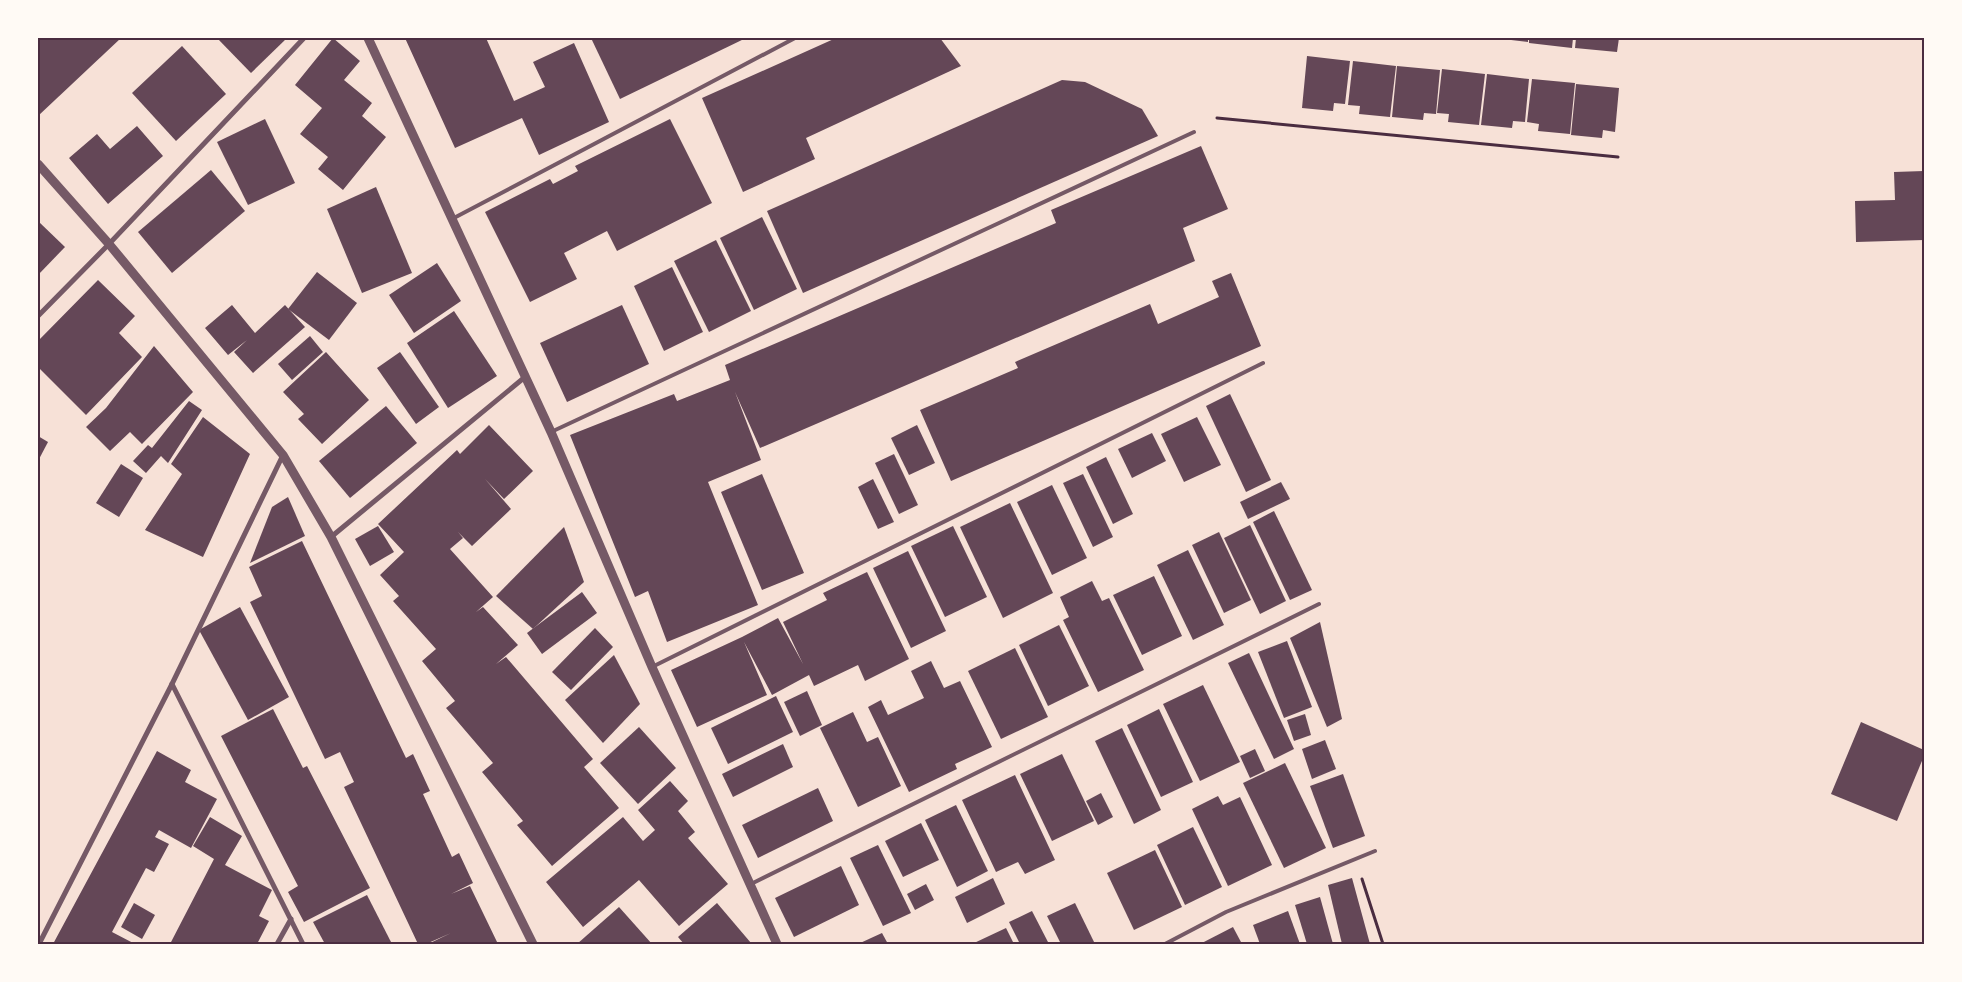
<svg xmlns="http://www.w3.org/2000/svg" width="1962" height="982" font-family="'Alegreya Sans',sans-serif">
<rect width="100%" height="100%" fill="#f7e1d7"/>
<g fill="#644757">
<polygon points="38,38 121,38 38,116"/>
<polygon points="217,38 287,38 251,73"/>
<polygon points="333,38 360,61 344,80 372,103 362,116 386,137 343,190 318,169 328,157 300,134 322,108 295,85"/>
<polygon points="405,38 486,38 514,101 545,87 533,62 574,43 609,122 539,155 522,118 455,148"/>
<polygon points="591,38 746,38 620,99"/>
<polygon points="836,38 940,38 961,66 806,138 815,159 743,192 702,98"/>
<polygon points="1494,38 1528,38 1528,42"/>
<polygon points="1529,38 1573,38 1572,48 1529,43"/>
<polygon points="1576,38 1619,38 1617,52 1575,48"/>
<polygon points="182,46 226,94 176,141 132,93"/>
<polygon points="1307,56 1350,61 1345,104 1334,103 1333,111 1302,108"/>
<polygon points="1353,61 1396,66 1390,117 1359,114 1360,106 1348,105"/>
<polygon points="1397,66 1440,70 1436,114 1424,113 1423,120 1392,117"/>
<polygon points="1442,69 1485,74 1479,125 1448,122 1449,114 1437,113"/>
<polygon points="1487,74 1529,79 1525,122 1513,121 1512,128 1481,125"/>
<polygon points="1532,79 1575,83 1570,134 1538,131 1539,124 1527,122"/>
<polygon points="1062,80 1085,82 1142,109 1158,136 803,293 767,211"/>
<polygon points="1576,84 1619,88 1615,132 1603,130 1602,138 1571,135"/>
<polygon points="265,119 295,183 248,205 217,142"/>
<polygon points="670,119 712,203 617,251 607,231 564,253 577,279 530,302 485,212 550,179 553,184 578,171 575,166"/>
<polygon points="137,126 163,156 108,204 69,158 97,134 110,149"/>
<polygon points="1201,146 1228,209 1183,228 1195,261 760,448 735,392 761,460 708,482 758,605 667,642 648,591 635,597 570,435 674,394 677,401 730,380 725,365 1056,223 1051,210"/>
<polygon points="211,170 245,211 172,273 138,232"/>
<polygon points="1924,171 1924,240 1856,242 1855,201 1895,200 1894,172"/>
<polygon points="376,187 412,273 362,293 327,209"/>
<polygon points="762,217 797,289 754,310 720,238"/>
<polygon points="38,221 65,247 38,275"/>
<polygon points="716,240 751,311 709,332 674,261"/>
<polygon points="437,263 461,301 414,333 389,295"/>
<polygon points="672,267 703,332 664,351 634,286"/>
<polygon points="317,272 357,303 329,340 288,309"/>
<polygon points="1231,273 1261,346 951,481 920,410 1018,368 1015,362 1150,304 1158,324 1219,297 1212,281"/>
<polygon points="98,280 135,316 119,333 142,357 86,415 38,367 38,341"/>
<polygon points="232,305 255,333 285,305 305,327 253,373 234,352 247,340 228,355 205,328"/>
<polygon points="622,305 649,364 567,402 540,343"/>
<polygon points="454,311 497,376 448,408 407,343"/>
<polygon points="310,336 323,352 292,380 278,364"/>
<polygon points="154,346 193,392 142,444 130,432 110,451 86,427 106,408"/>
<polygon points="326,352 369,400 322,444 298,419 304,414 283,392"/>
<polygon points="400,352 439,407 416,424 377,368"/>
<polygon points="1230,394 1271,480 1246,492 1206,406"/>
<polygon points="189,401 202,410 168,463 161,456 146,473 133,461 148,445 152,448"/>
<polygon points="386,406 417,443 350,498 319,461"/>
<polygon points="203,417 250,454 203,557 145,530 182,474 171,464"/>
<polygon points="1197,417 1221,465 1184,482 1161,434"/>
<polygon points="489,425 533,471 504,499 485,479 511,509 472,546 458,532 463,538 450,549 493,597 476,612 483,607 518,645 496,664 506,657 593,759 584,767 619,808 552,866 517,825 523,821 482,772 493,763 446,708 455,701 422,661 436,649 393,601 399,596 380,575 404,552 378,524 457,450 460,454"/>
<polygon points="917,425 935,463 909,475 891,438"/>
<polygon points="1152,433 1166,461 1132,478 1118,449"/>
<polygon points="38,436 48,442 38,461"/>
<polygon points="894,454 918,505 899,514 875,463"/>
<polygon points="1106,457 1133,514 1113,524 1086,467"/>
<polygon points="121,464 143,478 119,517 96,503"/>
<polygon points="762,474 804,573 762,590 721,492"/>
<polygon points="1083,474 1113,537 1093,547 1063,483"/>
<polygon points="873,479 894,522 878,529 858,487"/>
<polygon points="1281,482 1290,499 1248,519 1240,502"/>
<polygon points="1052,485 1087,558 1052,575 1017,502"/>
<polygon points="288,497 305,536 250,563 272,507"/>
<polygon points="1010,503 1053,593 1003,618 960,527"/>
<polygon points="1274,511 1312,590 1290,600 1253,522"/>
<polygon points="1250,525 1286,601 1260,614 1224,538"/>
<polygon points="378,526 394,552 370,566 355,539"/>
<polygon points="953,526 987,597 945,617 911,546"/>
<polygon points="564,527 584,582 533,629 496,596"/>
<polygon points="1219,532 1251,600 1224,613 1192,545"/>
<polygon points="302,541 406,758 413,754 430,791 423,794 452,857 459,853 473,883 451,894 470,886 498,944 428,944 451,933 426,944 418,944 344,787 354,782 340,752 325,759 250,602 262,596 249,567"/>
<polygon points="1188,550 1224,625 1193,640 1157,565"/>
<polygon points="908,551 946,631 911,648 873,568"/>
<polygon points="867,572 909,659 865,681 858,665 814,686 809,675 772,695 744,642 767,695 697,727 671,670 742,637 778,618 803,664 783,622 827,600 823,593"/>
<polygon points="1154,576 1182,636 1142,655 1113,595"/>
<polygon points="1092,581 1102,601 1109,598 1144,670 1098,692 1063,620 1069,617 1060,597"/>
<polygon points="582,592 597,613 542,654 527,633"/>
<polygon points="240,607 289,697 248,720 199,630"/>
<polygon points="1320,622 1342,719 1327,727 1290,638"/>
<polygon points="1059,625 1089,686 1048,706 1019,645"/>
<polygon points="595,628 613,647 571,690 552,672"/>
<polygon points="1287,641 1312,707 1284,718 1258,652"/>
<polygon points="1015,648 1048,717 1001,739 968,671"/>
<polygon points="1249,653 1294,749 1274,759 1228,663"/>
<polygon points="614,655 640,704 603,743 565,700"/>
<polygon points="931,661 944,688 960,681 992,747 955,764 957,769 909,792 868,707 881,700 888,715 924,698 911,671"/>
<polygon points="1203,685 1240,762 1200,781 1163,704"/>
<polygon points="807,691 822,725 800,736 784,702"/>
<polygon points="776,696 793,732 728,764 711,728"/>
<polygon points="273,709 303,768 307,766 370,888 304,922 288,892 298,886 221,736"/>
<polygon points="1159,709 1193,782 1161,797 1127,725"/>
<polygon points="853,712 867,742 878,737 901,786 858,807 820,728"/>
<polygon points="1305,714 1311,735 1294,741 1287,720"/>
<polygon points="1861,722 1924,750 1924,756 1897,821 1831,794"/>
<polygon points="639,727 676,768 638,804 600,763"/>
<polygon points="1122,728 1161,810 1134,824 1095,741"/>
<polygon points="1325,740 1336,769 1312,779 1302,749"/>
<polygon points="783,744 793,767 733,797 722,774"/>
<polygon points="1255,749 1265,771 1250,778 1240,756"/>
<polygon points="157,751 191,770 185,782 217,799 191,848 159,830 155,837 169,844 154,872 146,868 112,932 135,944 53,944"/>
<polygon points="1062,754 1094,821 1052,841 1020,774"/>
<polygon points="1285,763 1326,848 1284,868 1243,783"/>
<polygon points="1343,774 1365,836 1333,848 1310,786"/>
<polygon points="1015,775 1055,860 1025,874 1018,862 996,872 962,800"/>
<polygon points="670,781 688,801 678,811 695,832 688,838 728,884 679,926 639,880 583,927 546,882 623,817 643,841 655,830 638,810"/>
<polygon points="818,788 833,821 758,858 742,825"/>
<polygon points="1101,793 1113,817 1098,825 1086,801"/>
<polygon points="1218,796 1223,805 1240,797 1272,865 1228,886 1192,809"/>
<polygon points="956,805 988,871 957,887 925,820"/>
<polygon points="210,817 242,836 225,865 272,890 259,916 269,921 257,944 170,944 214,859 193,846"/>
<polygon points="921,823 939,860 903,877 885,841"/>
<polygon points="1193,827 1222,887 1185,905 1157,845"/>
<polygon points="878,845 911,913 883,926 850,858"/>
<polygon points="1155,850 1182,907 1134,930 1107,873"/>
<polygon points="841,866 859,905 794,937 775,898"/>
<polygon points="993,878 1005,904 967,923 955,897"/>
<polygon points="1352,878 1370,944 1342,944 1328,885"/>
<polygon points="926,884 934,900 915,910 907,894"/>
<polygon points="367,895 392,944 325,944 313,922"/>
<polygon points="1320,897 1333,944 1307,944 1295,905"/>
<polygon points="134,903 155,915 142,939 121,927"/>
<polygon points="717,903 751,943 684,944 678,937"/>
<polygon points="1075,903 1095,944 1061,944 1047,916"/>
<polygon points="619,907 652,944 577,944"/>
<polygon points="1032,911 1049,944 1020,944 1009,922"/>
<polygon points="1288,911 1300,944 1260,944 1253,925"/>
<polygon points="1233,927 1242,944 1200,944"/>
<polygon points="1006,928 1014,944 972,944"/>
<polygon points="882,933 888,944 858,944"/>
</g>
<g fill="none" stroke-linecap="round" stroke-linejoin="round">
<g stroke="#4a2c40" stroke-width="3">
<polyline points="1217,118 1618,157"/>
<polyline points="1362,879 1383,944"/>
</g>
<g stroke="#755966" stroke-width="4">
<polyline points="452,219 795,38"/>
<polyline points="551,432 1194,132"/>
<polyline points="652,667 1263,363"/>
<polyline points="751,884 1319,604"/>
<polyline points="1165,944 1226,912 1375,851"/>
</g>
<g stroke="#755966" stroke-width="5">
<polyline points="38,316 109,244 304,38"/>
<polyline points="331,537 525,377"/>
<polyline points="172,684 303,944"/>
<polyline points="39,944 172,684 283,455"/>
<polyline points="277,944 291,919"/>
</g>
<g stroke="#755966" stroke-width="9">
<polyline points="368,38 551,432 652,667 777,944"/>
<polyline points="38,164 109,244 283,455 331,537 533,944"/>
</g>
</g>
<rect width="1962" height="982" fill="none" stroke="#fffaf5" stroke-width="78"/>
<rect x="39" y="39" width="1884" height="904" fill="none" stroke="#4a2c40" stroke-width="2"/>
</svg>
